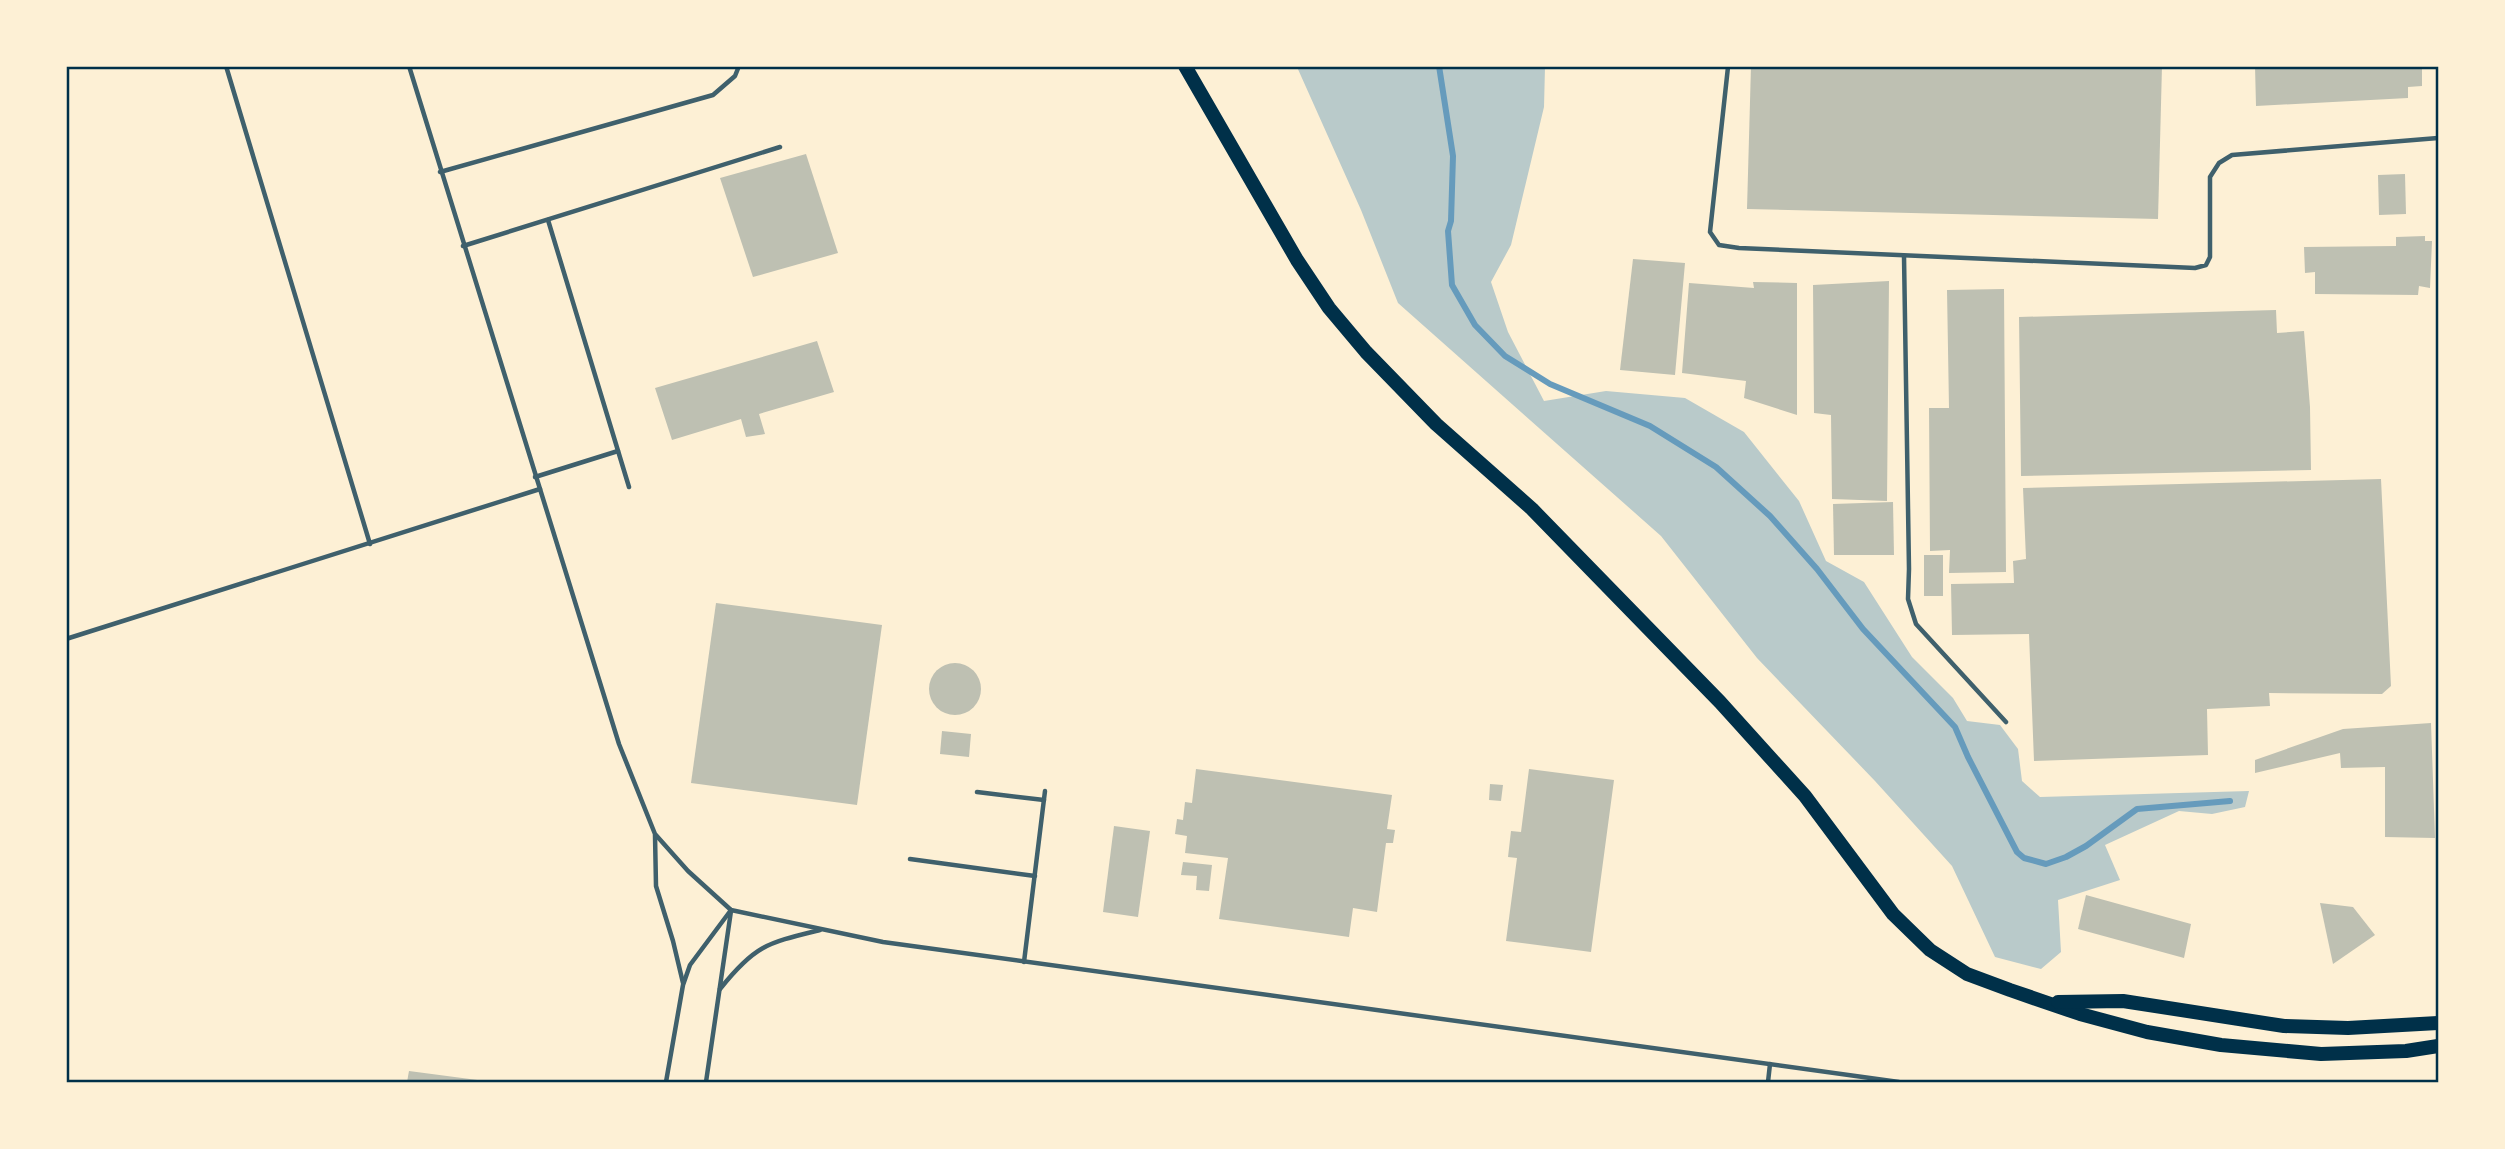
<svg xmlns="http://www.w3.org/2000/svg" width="2505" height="1149" font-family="Montserrat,sans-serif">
<rect width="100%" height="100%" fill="#fdf0d5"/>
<polygon fill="#b9caca" points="1297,67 1545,67 1544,107 1511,245 1491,282 1508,332 1544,401 1606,391 1685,398 1744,432 1799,501 1826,561 1864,582 1912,657 1953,698 1967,721 2000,725 2018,749 2022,781 2040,797 2249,791 2245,807 2212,814 2179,811 2105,845 2120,880 2058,900 2061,952 2041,969 1995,957 1952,866 1875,781 1757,658 1661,536 1398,303 1361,210"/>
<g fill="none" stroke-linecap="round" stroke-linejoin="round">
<polyline stroke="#669bbc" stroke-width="6" points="1439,66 1453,156 1451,221 1448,231 1452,285 1475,325 1505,356 1550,384 1650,426 1716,467 1770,516 1817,569 1863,629 1955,727 1968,757 2017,852 2024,858 2046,864 2066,857 2086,846 2137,809 2230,801"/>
</g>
<g fill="#bec0b2">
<polygon points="1751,66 2162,66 2158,219 1747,209"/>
<polygon points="2255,66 2422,66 2422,86 2408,87 2408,98 2256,106"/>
<polygon points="806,154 838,253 753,277 720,178"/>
<polygon points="2405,174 2406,214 2379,215 2378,175"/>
<polygon points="2425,236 2425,241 2432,241 2430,288 2419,286 2418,295 2315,294 2315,272 2305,273 2304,247 2396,246 2396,237"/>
<polygon points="1633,259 1685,263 1675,375 1620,370"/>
<polygon points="1889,281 1887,501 1832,499 1831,415 1814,413 1813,285"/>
<polygon points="1753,282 1797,283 1797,415 1744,398 1746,381 1682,373 1689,283 1754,288"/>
<polygon points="2004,289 2006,572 1949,573 1950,550 1930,551 1929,408 1949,408 1947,290"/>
<polygon points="2276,310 2277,333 2304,331 2310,407 2311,470 2021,476 2019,317"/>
<polygon points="817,341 834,392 759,414 765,434 746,437 741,419 672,440 655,388"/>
<polygon points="2381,479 2391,686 2382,694 2269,693 2270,706 2207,709 2208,755 2034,761 2029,634 1952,635 1951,584 2014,583 2013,561 2026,559 2023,488"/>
<polygon points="1893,502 1894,555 1834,555 1833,504"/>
<rect x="1924" y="555" width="19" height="41"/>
<polygon points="716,603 882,625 857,805 691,783"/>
<circle cx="955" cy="689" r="26"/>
<polygon points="2431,723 2435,838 2385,837 2385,767 2341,768 2340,753 2255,773 2255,760 2343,729"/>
<polygon points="942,731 971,734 969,757 940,754"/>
<polygon points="1196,769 1392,795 1387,829 1395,830 1393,843 1386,843 1377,912 1353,908 1349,937 1219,919 1228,858 1185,853 1187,836 1175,834 1177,819 1183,820 1185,802 1192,803"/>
<polygon points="1529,769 1614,780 1591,952 1506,941 1517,858 1508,857 1511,831 1521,832"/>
<polygon points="1490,784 1503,785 1501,801 1489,800"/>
<polygon points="1114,826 1150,831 1138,917 1103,912"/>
<polygon points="1183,862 1212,865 1209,891 1196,890 1197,876 1181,875"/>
<polygon points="2086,895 2191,924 2184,958 2078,929"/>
<polygon points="2320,903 2353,907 2375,935 2333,964"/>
<polygon points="409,1071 485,1081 484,1082 407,1082"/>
</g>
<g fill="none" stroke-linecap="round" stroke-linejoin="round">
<g stroke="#3f606c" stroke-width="4.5">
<polyline points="226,66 370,544"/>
<polyline points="409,66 619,744 655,834 688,871 731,910 883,942 1899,1082"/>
<polyline points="1728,67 1710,232 1719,245 1739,248 2195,268 2206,265 2210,257 2210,177 2219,163 2232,155 2438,138"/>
<polyline points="440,172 713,95 735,76 739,66"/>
<polyline points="548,220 629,487"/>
<polyline points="463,246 780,147"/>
<polyline points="1904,256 1909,569 1908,599 1916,624 2006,722"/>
<polyline points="535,477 618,451"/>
<polyline points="66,639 540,489"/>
<polyline points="977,792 1044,800"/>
<polyline points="655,835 656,886 673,941 683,983"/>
<polyline points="910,859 1035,876"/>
<polyline points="1024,962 1045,791"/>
<path d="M720 989C755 945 767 943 820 930"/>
<polyline points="666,1082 683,985 690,965 731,910"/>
<polyline points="706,1082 731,911"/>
<polyline points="1768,1082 1770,1064"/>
</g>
<g stroke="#003049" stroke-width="14">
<polyline points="1185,66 1297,260 1329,308 1366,352 1436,424 1532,509 1720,702 1805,796 1893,914 1930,950 1967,974 2010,990 2080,1014 2147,1032 2221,1045 2321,1054 2406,1051 2438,1046"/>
<polyline points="2058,1002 2123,1001 2284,1026 2348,1028 2438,1023"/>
</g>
</g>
<rect width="2505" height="1149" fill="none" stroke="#fdf0d5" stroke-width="136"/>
<rect x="68" y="68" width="2369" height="1013" fill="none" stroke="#003049" stroke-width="2.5"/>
</svg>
